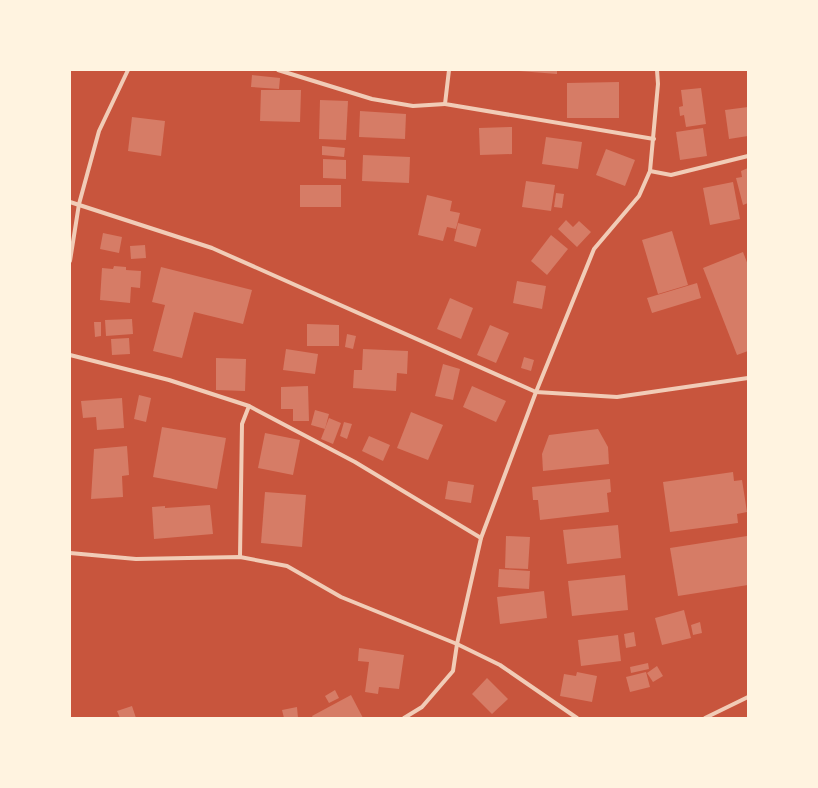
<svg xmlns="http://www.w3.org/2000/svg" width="818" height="788" font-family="Figtree,sans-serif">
<rect width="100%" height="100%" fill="#c8553d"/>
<g fill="#d67c66">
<polygon points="519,70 557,70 557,74 519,71"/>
<polygon points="252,75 280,78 279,89 251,87"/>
<polygon points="619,82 619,118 567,118 567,83"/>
<polygon points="701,88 706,124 686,127 684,115 680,116 679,107 683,106 681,90"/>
<polygon points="261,90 301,90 300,122 260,121"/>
<polygon points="320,100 348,101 346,140 319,139"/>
<polygon points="748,107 748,136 729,139 725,110"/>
<polygon points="360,111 406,114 405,139 359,137"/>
<polygon points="132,117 165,121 161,156 128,151"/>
<polygon points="512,127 512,154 480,155 479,128"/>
<polygon points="703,128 707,156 680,160 676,132"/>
<polygon points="546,137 582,142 578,169 542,164"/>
<polygon points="322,146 345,148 344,157 322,155"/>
<polygon points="606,149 635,160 625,186 596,175"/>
<polygon points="363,155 410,157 409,183 362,181"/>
<polygon points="323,159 346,160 346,179 323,178"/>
<polygon points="748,168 748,203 743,205 736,178 742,177 741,171"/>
<polygon points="526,181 555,185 551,211 522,207"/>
<polygon points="733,182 740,219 710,225 703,188"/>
<rect x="300" y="185" width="41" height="22"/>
<polygon points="556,193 564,194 562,208 554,207"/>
<polygon points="427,195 452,201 450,211 460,213 456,229 447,227 443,241 418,235"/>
<polygon points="566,220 573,227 579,221 591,232 577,247 558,229"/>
<polygon points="458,223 481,229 476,247 454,241"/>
<polygon points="672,231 688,285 658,294 642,240"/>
<polygon points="103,233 122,237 119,253 100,249"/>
<polygon points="551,235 568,249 547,275 531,261"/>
<polygon points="145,245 146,258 131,259 130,246"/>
<polygon points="743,252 748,265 748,351 737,355 703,268"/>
<polygon points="114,266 126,267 126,270 141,271 140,288 131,287 130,303 100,300 102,268 113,269"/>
<polygon points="161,267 252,290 243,324 194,312 182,358 153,351 165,305 152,302"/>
<polygon points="517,281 546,286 542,309 513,303"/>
<polygon points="697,283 701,298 652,313 647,298"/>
<polygon points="450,298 473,308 461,339 437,329"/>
<polygon points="132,319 133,334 106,336 105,320"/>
<polygon points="94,322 101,322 101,336 95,337"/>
<polygon points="307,324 339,325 339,346 307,346"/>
<polygon points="490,325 509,333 496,363 477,355"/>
<polygon points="347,334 356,336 353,349 345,347"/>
<polygon points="129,338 130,354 112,355 111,339"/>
<polygon points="286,349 318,354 315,374 283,370"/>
<polygon points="363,349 408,351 407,374 397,373 396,391 353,388 354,370 362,370"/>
<polygon points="524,357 534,360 531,371 521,368"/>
<polygon points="216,358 246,359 245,391 216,390"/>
<polygon points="443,364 460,369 453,400 435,396"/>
<polygon points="308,386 309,421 293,421 293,409 281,409 281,387"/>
<polygon points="472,386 506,401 496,422 463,407"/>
<polygon points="139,395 151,398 146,422 134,419"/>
<polygon points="122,398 124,428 97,430 96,417 83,418 81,401"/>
<polygon points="315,410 329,414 325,429 311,425"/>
<polygon points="411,412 443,425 428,460 397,448"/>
<polygon points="329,418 341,423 333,444 321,439"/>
<polygon points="344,422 352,424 347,439 340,436"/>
<polygon points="162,427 226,438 217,489 153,477"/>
<polygon points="598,429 608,447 609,464 543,471 542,454 549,435"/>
<polygon points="265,433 300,440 293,475 258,468"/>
<polygon points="369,436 390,445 383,461 362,451"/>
<polygon points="127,446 129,475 122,476 123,497 91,499 94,449"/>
<polygon points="733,472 734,481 742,480 747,512 737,514 738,523 670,532 663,482"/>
<polygon points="610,479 611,492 607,493 609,512 540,520 538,500 533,500 532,487"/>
<polygon points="448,481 474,485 471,503 445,499"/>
<polygon points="265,492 306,495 302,547 261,543"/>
<polygon points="210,505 213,534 154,539 152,507 165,506 165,508"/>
<polygon points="618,525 621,558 567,564 563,530"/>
<polygon points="506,536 530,537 528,569 505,568"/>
<polygon points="747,536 748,585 678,596 670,548"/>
<polygon points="499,569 530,571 529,589 498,587"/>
<polygon points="625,575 628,610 572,616 568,581"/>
<polygon points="544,591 547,618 500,624 497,597"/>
<polygon points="684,610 691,638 662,645 655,618"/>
<polygon points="700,622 702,633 693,635 691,625"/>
<polygon points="634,632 636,646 626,648 624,634"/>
<polygon points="618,635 621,661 581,666 578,640"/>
<polygon points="359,648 404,655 399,689 379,687 378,694 365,692 369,662 358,661"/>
<polygon points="648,663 649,669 631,673 630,667"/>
<polygon points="657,666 663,676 653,682 647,673"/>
<polygon points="577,672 597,676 592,702 560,696 564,674 576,676"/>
<polygon points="646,672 650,687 630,692 626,677"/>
<polygon points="487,678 508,699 492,714 472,694"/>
<polygon points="335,690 339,698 329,703 325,696"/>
<polygon points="351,695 363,718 313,718 312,716"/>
<polygon points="132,706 136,718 120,718 117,711"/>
<polygon points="297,707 298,718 284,718 282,710"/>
</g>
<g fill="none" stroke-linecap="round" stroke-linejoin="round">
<g stroke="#f1ccb7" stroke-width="4">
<polyline points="278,70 372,99 413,106 445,104"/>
<polyline points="449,70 445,104 654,139"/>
<polyline points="650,171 671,175 748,156"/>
<polyline points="70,202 212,248 536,392 617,397 748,378"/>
<polyline points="70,261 79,204 99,131 128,70"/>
<polyline points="70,355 169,380 249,406 355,462 481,538"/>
<polyline points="70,553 136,559 240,557 287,566 341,597 457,644 500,665 577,718"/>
<polyline points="240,557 242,424 249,406"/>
<polyline points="404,718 422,707 453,671 457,644 481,538 536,392 594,249 639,196 650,171 658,84 657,70"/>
<polyline points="705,718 748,697"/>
</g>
</g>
<rect width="818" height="788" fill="none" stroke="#fff3e0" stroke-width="142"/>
</svg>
